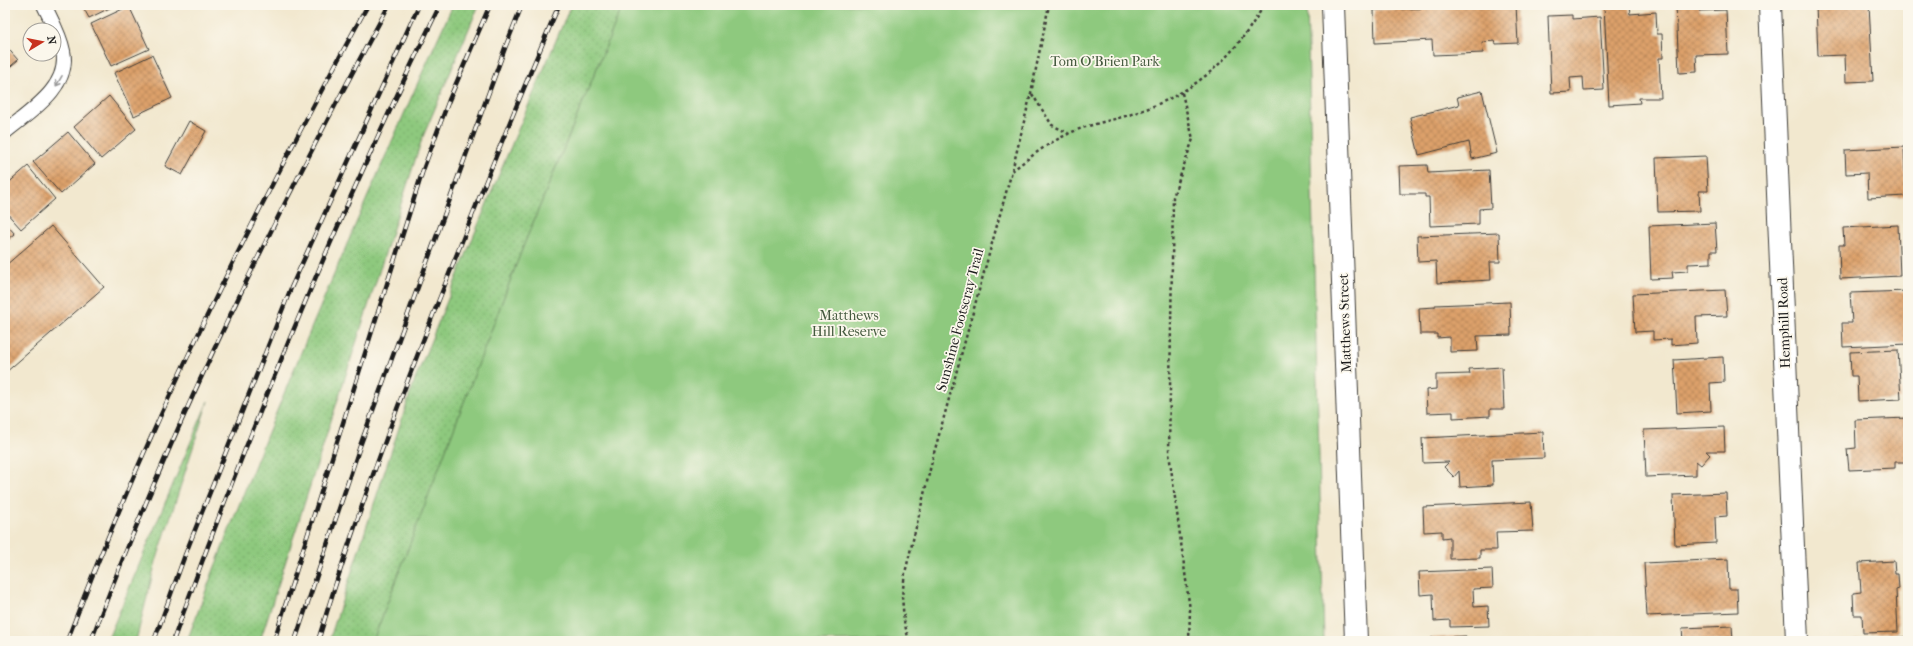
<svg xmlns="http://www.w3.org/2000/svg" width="1913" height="646" font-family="'IM FELL French Canon',serif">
<defs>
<pattern id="grass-dots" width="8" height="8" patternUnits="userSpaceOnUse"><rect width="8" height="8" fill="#8ec97e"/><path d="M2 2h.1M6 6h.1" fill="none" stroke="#7aac6c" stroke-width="1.8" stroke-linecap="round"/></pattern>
<pattern id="building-cross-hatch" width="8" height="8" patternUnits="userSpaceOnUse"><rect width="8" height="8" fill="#dda16b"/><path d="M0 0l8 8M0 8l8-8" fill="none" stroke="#b28257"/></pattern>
</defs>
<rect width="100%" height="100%" fill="#fbf7ec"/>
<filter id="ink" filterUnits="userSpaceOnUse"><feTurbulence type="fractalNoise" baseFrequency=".025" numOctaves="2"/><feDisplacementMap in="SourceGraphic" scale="8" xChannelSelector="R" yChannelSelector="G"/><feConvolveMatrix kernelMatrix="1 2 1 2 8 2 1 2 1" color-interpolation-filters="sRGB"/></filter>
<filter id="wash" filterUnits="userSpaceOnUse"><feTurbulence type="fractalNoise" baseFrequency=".012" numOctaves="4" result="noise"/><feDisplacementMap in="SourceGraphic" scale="16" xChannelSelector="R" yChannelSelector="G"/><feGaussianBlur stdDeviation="0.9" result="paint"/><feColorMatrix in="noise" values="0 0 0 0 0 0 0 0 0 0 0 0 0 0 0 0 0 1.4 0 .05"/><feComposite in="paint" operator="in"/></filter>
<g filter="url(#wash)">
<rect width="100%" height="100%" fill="#f2e8cf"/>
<g fill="url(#grass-dots)" stroke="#55724d">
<path d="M453 5H479L422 139 260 641H187C240 497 299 355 360 214 391 144 421 74 453 5Z"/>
<polygon points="571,5 623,5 523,247 373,641 329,641 414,382 492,191"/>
<polygon points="208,401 155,565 136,641 107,641"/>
</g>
<polygon fill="#8ec97e" stroke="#55724d" points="623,5 1307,5 1324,641 373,641 523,247"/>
<g id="blocks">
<g fill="url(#building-cross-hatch)">
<polygon points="82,5 116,5 89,18"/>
<polygon points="1430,5 1516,5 1518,43 1496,44 1495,41 1482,42 1483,53 1433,55 1432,40 1375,43 1374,10 1430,8"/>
<polygon points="1629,5 1630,14 1656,12 1657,34 1662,34 1663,58 1659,58 1661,98 1639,98 1640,103 1609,105 1604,6"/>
<polygon points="1676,5 1699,5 1699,11 1726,10 1728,54 1696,55 1697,72 1679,73"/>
<polygon points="1816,5 1869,5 1873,81 1846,82 1845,55 1818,56"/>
<polygon points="129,6 149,49 111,66 91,24"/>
<polygon points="1572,15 1572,19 1600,17 1604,90 1584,91 1583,77 1570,78 1571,92 1551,93 1548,16"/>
<polygon points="5,45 18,60 5,71"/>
<polygon points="152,55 172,98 134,116 114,73"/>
<polygon points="1482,91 1497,153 1472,159 1469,142 1419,155 1410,117 1459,105 1457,97"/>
<polygon points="109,96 136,129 101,159 74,127"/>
<polygon points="189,121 206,131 182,175 165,166"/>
<polygon points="68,132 95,164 61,194 33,162"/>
<polygon points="1904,147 1906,196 1868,198 1867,173 1846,174 1845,150"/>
<polygon points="1706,156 1708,191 1699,191 1700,211 1658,212 1656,158"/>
<polygon points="1427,165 1428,173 1489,170 1491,208 1479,209 1479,224 1430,226 1429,197 1425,197 1425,194 1400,194 1399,166"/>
<polygon points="28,166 55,199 21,229 5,211 5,186"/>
<polygon points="5,223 15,234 5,242"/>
<polygon points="1715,223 1717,251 1711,251 1711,263 1688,264 1688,271 1672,272 1673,278 1651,279 1649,226"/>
<polygon points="1898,225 1900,276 1840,279 1839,245 1844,245 1843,228"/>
<polygon points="51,226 104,287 5,373 5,266"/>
<polygon points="1499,233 1500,262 1490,262 1491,280 1437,283 1436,261 1418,262 1417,236"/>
<polygon points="1725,290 1727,316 1696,317 1697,343 1671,345 1671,339 1653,340 1653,331 1635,332 1633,294"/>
<polygon points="1908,291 1908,344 1843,347 1842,323 1852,323 1850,293"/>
<polygon points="1510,302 1511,335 1477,336 1478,351 1450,352 1450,337 1437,338 1437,334 1420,334 1419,308 1435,307 1435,305"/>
<polygon points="1898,350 1901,399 1858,401 1857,376 1851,376 1850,352"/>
<polygon points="1723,357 1724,382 1710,383 1711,411 1677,413 1674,360"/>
<polygon points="1502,367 1504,409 1490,409 1490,416 1453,418 1453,412 1427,413 1426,390 1436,389 1436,375 1470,374 1469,369"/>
<polygon points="1908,418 1908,462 1895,462 1895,468 1849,470 1847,449 1856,448 1855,420"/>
<polygon points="1724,427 1725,451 1706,451 1710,455 1701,465 1696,461 1696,475 1646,477 1644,430"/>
<polygon points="1543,432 1544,458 1492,460 1493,485 1460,487 1459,471 1454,477 1444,467 1449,462 1423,463 1422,438"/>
<polygon points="1726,493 1727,516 1715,517 1716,543 1675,545 1673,495"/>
<polygon points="1531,502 1533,531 1496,532 1497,550 1480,550 1480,558 1450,559 1450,537 1442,538 1442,531 1424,532 1423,507"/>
<polygon points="1728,559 1729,589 1737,589 1738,612 1647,616 1644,563"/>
<polygon points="1894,561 1895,574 1898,574 1899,589 1896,590 1898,632 1863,633 1862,615 1854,615 1853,593 1861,592 1859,563"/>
<polygon points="1492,569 1493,588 1473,589 1474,607 1488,606 1489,626 1450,627 1450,620 1434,621 1433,594 1420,595 1419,572"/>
<polygon points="1732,626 1733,641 1683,641 1682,628"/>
<polygon points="1466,636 1466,641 1432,641 1431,638"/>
<polygon points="1908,637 1908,641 1856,641 1855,639"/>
</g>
</g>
</g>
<g filter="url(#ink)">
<use href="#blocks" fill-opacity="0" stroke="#3c3b37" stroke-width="1"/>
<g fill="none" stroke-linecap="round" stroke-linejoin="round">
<defs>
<path id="lane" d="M5 132C29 112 71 87 63 51 60 35 51 20 44 5"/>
<g id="street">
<polyline points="1333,5 1356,641"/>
<polyline points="1770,5 1797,641"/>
</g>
</defs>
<use href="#lane" stroke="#3c3b37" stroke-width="16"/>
<use href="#street" stroke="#3c3b37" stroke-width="24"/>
<g stroke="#3c3b37" stroke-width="2.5" stroke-dasharray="3 3" stroke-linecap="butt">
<polyline points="1182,93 1193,139 1173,197 1169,453 1190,610 1189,641"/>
<polyline points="1032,94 1052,125 1068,133"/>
<path d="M1012 171C1030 157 1048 143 1068 134 1088 124 1111 121 1132 114 1193 94 1232 61 1264 5"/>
<polyline points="909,641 904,621 902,596 905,573 934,453 1012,171 1031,93 1049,5"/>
</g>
<use href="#lane" stroke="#fff" stroke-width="14"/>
<use href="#street" stroke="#fff" stroke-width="22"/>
<defs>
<g id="rail">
<path d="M67 641C150 421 255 210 368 5"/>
<path d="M91 641C173 422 277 210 389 5"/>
<polyline points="154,641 185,555 291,288 419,5"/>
<path d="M173 641C251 424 339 212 440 5"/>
<polyline points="274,641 423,170 449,100 490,5"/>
<polyline points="295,641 360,446 505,48 522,5"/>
<path d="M318 641C354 521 398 403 444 287 481 192 519 98 559 5"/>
</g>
</defs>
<use href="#rail" stroke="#1c1c1c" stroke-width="4.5"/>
<use href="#rail" stroke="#fbf7ec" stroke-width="3" stroke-dasharray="9" stroke-linecap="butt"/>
</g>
<defs><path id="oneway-shaft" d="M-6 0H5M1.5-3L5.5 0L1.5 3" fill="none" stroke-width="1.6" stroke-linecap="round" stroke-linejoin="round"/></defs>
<use stroke="#999" href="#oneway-shaft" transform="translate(59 81) rotate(120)"/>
</g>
<g text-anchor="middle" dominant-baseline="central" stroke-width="3.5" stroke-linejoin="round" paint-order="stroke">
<g font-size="14" fill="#44593e" stroke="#fbf7ec">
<text x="1105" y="61">Tom O'Brien Park</text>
<text x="849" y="315">Matthews<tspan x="849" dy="16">Hill Reserve</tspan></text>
</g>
<g font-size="14" fill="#1c1c1c" stroke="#fbf7ec">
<text transform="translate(960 320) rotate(-75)">Sunshine Footscray Trail</text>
<text transform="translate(1345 323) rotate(-92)">Matthews Street</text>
<text transform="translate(1784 323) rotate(-92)">Hemphill Road</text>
</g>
</g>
<rect width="1913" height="646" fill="none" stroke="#fbf7ec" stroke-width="20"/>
<g transform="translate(42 42) rotate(80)"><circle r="19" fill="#fbf7ec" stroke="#a29f99"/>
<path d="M0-3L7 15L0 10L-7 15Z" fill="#c8321e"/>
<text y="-6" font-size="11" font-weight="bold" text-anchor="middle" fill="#1c1c1c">N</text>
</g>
</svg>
